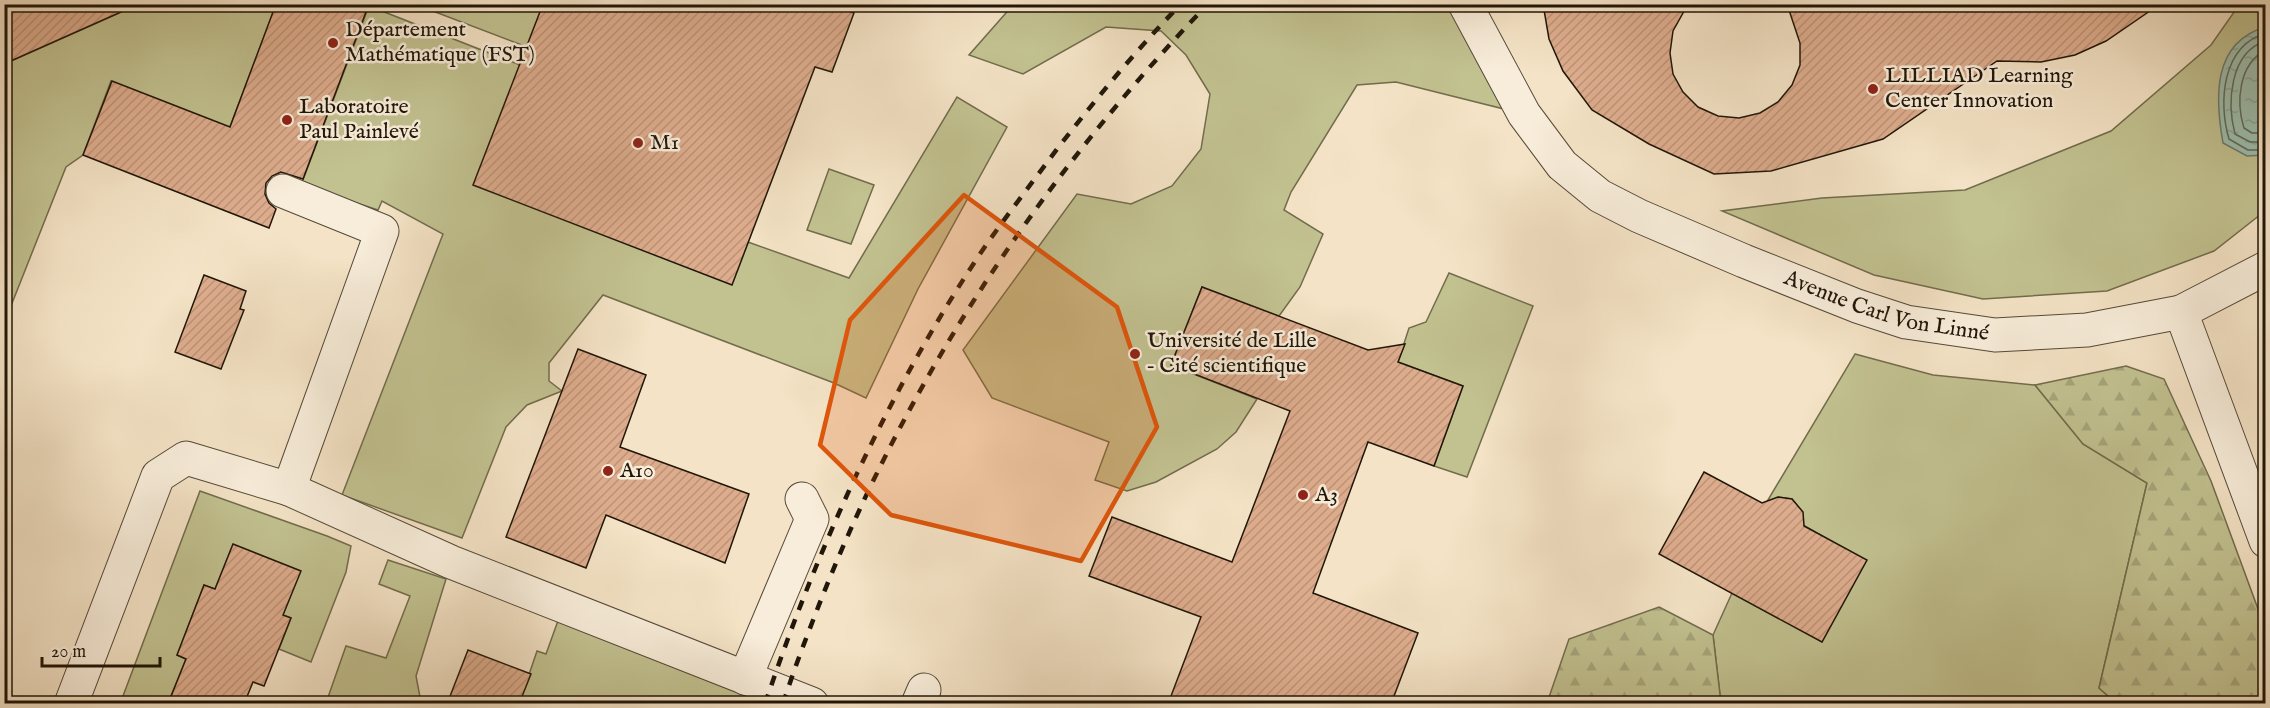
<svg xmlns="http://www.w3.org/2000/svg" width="2270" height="708" font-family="'IM FELL English',serif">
<defs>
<pattern id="forest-firs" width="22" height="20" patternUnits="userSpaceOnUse" patternTransform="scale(1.5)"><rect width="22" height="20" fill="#c2c190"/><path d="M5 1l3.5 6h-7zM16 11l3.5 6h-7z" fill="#a6a57b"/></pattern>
<pattern id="water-ripples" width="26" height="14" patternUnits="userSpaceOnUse" patternTransform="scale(1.5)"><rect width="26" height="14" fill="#9dbfaf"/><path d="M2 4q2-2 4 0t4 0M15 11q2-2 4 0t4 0" fill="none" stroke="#87a395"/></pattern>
<pattern id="building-hatch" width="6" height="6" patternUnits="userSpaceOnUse" patternTransform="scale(1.5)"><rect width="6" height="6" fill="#ddac8d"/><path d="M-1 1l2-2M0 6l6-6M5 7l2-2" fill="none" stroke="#bd9378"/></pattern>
</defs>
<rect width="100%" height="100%" fill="#f4e3c6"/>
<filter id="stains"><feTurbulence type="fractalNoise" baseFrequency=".00333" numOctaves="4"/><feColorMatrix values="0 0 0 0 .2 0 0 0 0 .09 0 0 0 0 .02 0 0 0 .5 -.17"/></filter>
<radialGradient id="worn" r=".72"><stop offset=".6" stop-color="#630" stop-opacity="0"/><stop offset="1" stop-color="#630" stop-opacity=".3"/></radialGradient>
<g fill="#c2c190" stroke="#716c4c" stroke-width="1.5">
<polygon points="119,5 276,5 220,153 111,81 83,155 66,167 5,321 4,64 121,12"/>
<polygon points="417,5 543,5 527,47"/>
<polygon points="1013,5 1464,5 1524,114 1396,82 1357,85 1291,192 1284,210 1323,234 1300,287 1279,316 1202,287 1171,365 1257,399 1236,432 1217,449 1156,482 1127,491 1095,480 1109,442 992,398 963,350 1077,194 1131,204 1172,186 1201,149 1210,94 1186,55 1161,31 1106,27 1023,74 969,55"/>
<polygon points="2239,5 2265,5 2265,211 2214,251 2107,291 1983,299 1874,275 1722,211 1822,198 1965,190 2111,131 2211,45"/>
<polygon points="369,6 520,65 748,242 849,278 957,97 1007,127 918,289 866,398 834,383 603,295 549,363 549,381 562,391 527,405 506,427 462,538 342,495 443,234 382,201 378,210 301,185"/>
<polygon points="829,169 874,185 851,244 807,230"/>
<polygon points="1449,273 1533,306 1467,477 1434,466 1463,386 1398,362 1409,328 1426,322"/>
<polygon points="1855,354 1933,375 2035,385 2083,444 2147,483 2099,688 2116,703 1721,703 1713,635 1732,593 1822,642 1866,561 1803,525 1802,512 1792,499 1778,497 1765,505"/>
<polygon points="200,491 327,536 351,546 346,572 311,662 279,649 291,618 283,615 300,571 233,545 215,589 204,585 177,655 186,659 168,703 120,704"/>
<polygon points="388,560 446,579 416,676 420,697 443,701 442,703 326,703 346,646 386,658 410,596 379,584"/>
<polygon points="559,618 812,704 519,704 537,651 546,654"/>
</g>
<g fill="url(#forest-firs)" stroke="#716c4c" stroke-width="1.5">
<polygon points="2126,366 2164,379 2211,481 2265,628 2265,703 2116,703 2099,688 2147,483 2083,444 2035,385"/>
<polygon points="1659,607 1713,635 1721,703 1547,703 1569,639"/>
</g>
<path fill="url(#water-ripples)" stroke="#6b7b6d" stroke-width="1.5" d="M2265 27V155L2247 156 2223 143C2215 98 2212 43 2265 27Z"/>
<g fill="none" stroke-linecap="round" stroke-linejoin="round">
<g stroke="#5e6a5c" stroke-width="1.5">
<path d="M2266 33C2222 46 2218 102 2229 139L2248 150H2266"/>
<path d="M2266 41C2229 52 2227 104 2235 134L2250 142H2266"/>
<path d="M2266 50C2238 64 2236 103 2244 128L2252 133H2266"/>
</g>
</g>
<g fill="url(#building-hatch)" stroke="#201609" stroke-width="1.5">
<polygon points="4,4 139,4 4,64"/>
<polygon points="276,4 369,4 303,179 281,172 272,176 266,183 265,194 269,203 276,209 269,228 83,155 112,81 230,127"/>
<polygon points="543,4 832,4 854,13 832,72 815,67 732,285 473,185"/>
<polygon points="1543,4 1688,4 1673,31 1670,53 1673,74 1683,92 1698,107 1718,116 1739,118 1760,113 1778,102 1792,85 1800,65 1800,43 1787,4 2160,4 2106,41 2075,55 2041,62 1997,61 1883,139 1771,171 1714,174 1649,144 1592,110 1563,71 1549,39"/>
<polygon points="204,275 246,291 240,309 244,310 221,369 175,352"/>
<polygon points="1202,287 1368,350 1405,344 1398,362 1463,386 1434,466 1368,442 1313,593 1418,633 1391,704 1168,704 1201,617 1089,576 1112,517 1232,562 1290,411 1171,365"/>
<polygon points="578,349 646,375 620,447 749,494 725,563 606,515 586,568 506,537"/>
<polygon points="1704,472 1762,503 1778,497 1792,499 1803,512 1804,526 1867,560 1822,642 1659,554"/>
<polygon points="233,544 301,571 283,615 291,618 264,686 253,682 244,704 168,704 186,659 177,655 204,585 215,589"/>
<polygon points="468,650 531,674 519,704 447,704"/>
</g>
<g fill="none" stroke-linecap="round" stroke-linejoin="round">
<defs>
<g id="minor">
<path id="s1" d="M1465 4 1524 114 1562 165 1600 196 1639 216 1744 261 1857 306 1906 322 1995 335 2087 330 2181 312 2266 268"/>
<polyline points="2181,312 2266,541"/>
<polyline points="289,489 451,562 812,704"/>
<polyline points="745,678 812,519 802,499"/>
<polyline points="71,704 158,476 186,458 289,489 382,231 283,191"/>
<polyline points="918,704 924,690"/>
</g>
</defs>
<use href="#minor" stroke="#554938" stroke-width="35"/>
<use href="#minor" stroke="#f8edda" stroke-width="33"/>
<g stroke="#201609" stroke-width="4.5" stroke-dasharray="10 10" stroke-linecap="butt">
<path d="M765 704C817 548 890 388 982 251 1006 216 1032 183 1057 149 1096 99 1136 50 1181 4"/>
<path d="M783 704C793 672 805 641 817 610 905 383 1039 179 1208 4"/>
</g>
</g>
<path fill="#de560c" fill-opacity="0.2" stroke="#de560c" stroke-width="4.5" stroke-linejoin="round" d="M964 195 1117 307 1157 427 1081 561 891 515 820 445 850 320Z"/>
<g fill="#8f2418" stroke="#f8edda" stroke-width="2">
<circle cx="333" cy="43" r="6"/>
<circle cx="1873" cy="89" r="6"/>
<circle cx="287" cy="120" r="6"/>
<circle cx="638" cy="143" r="6"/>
<circle cx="1135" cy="354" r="6"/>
<circle cx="608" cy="471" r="6"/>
<circle cx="1303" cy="495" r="6"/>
</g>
<g text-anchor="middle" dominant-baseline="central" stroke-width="5" stroke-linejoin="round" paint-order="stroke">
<g font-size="22" fill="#201609" stroke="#f8edda" text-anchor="start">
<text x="345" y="30">Département<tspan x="345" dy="25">Mathématique (FST)</tspan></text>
<text x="1885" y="76">LILLIAD Learning<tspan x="1885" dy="25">Center Innovation</tspan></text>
<text x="299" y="107">Laboratoire<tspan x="299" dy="25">Paul Painlevé</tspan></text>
<text x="650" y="143">M1</text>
<text x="1147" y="341">Université de Lille<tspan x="1147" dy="25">‐ Cité scientifique</tspan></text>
<text x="620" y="471">A10</text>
<text x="1315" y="495">A3</text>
</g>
<g font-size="22" fill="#201609" stroke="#f8edda">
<text stroke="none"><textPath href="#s1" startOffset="546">Avenue Carl Von Linné</textPath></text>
</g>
</g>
<rect width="2270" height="708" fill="none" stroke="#f4e3c6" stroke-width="24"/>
<rect x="6" y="6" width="2258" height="696" fill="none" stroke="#201609" stroke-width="3"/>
<rect x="12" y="12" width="2246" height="684" fill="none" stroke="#201609" stroke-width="1.5"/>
<path d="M42 657v9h118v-9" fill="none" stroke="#201609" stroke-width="3"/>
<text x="51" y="657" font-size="18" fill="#201609" stroke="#f8edda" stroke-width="4.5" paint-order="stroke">20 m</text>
<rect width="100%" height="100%" filter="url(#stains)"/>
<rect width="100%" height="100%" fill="url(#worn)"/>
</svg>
